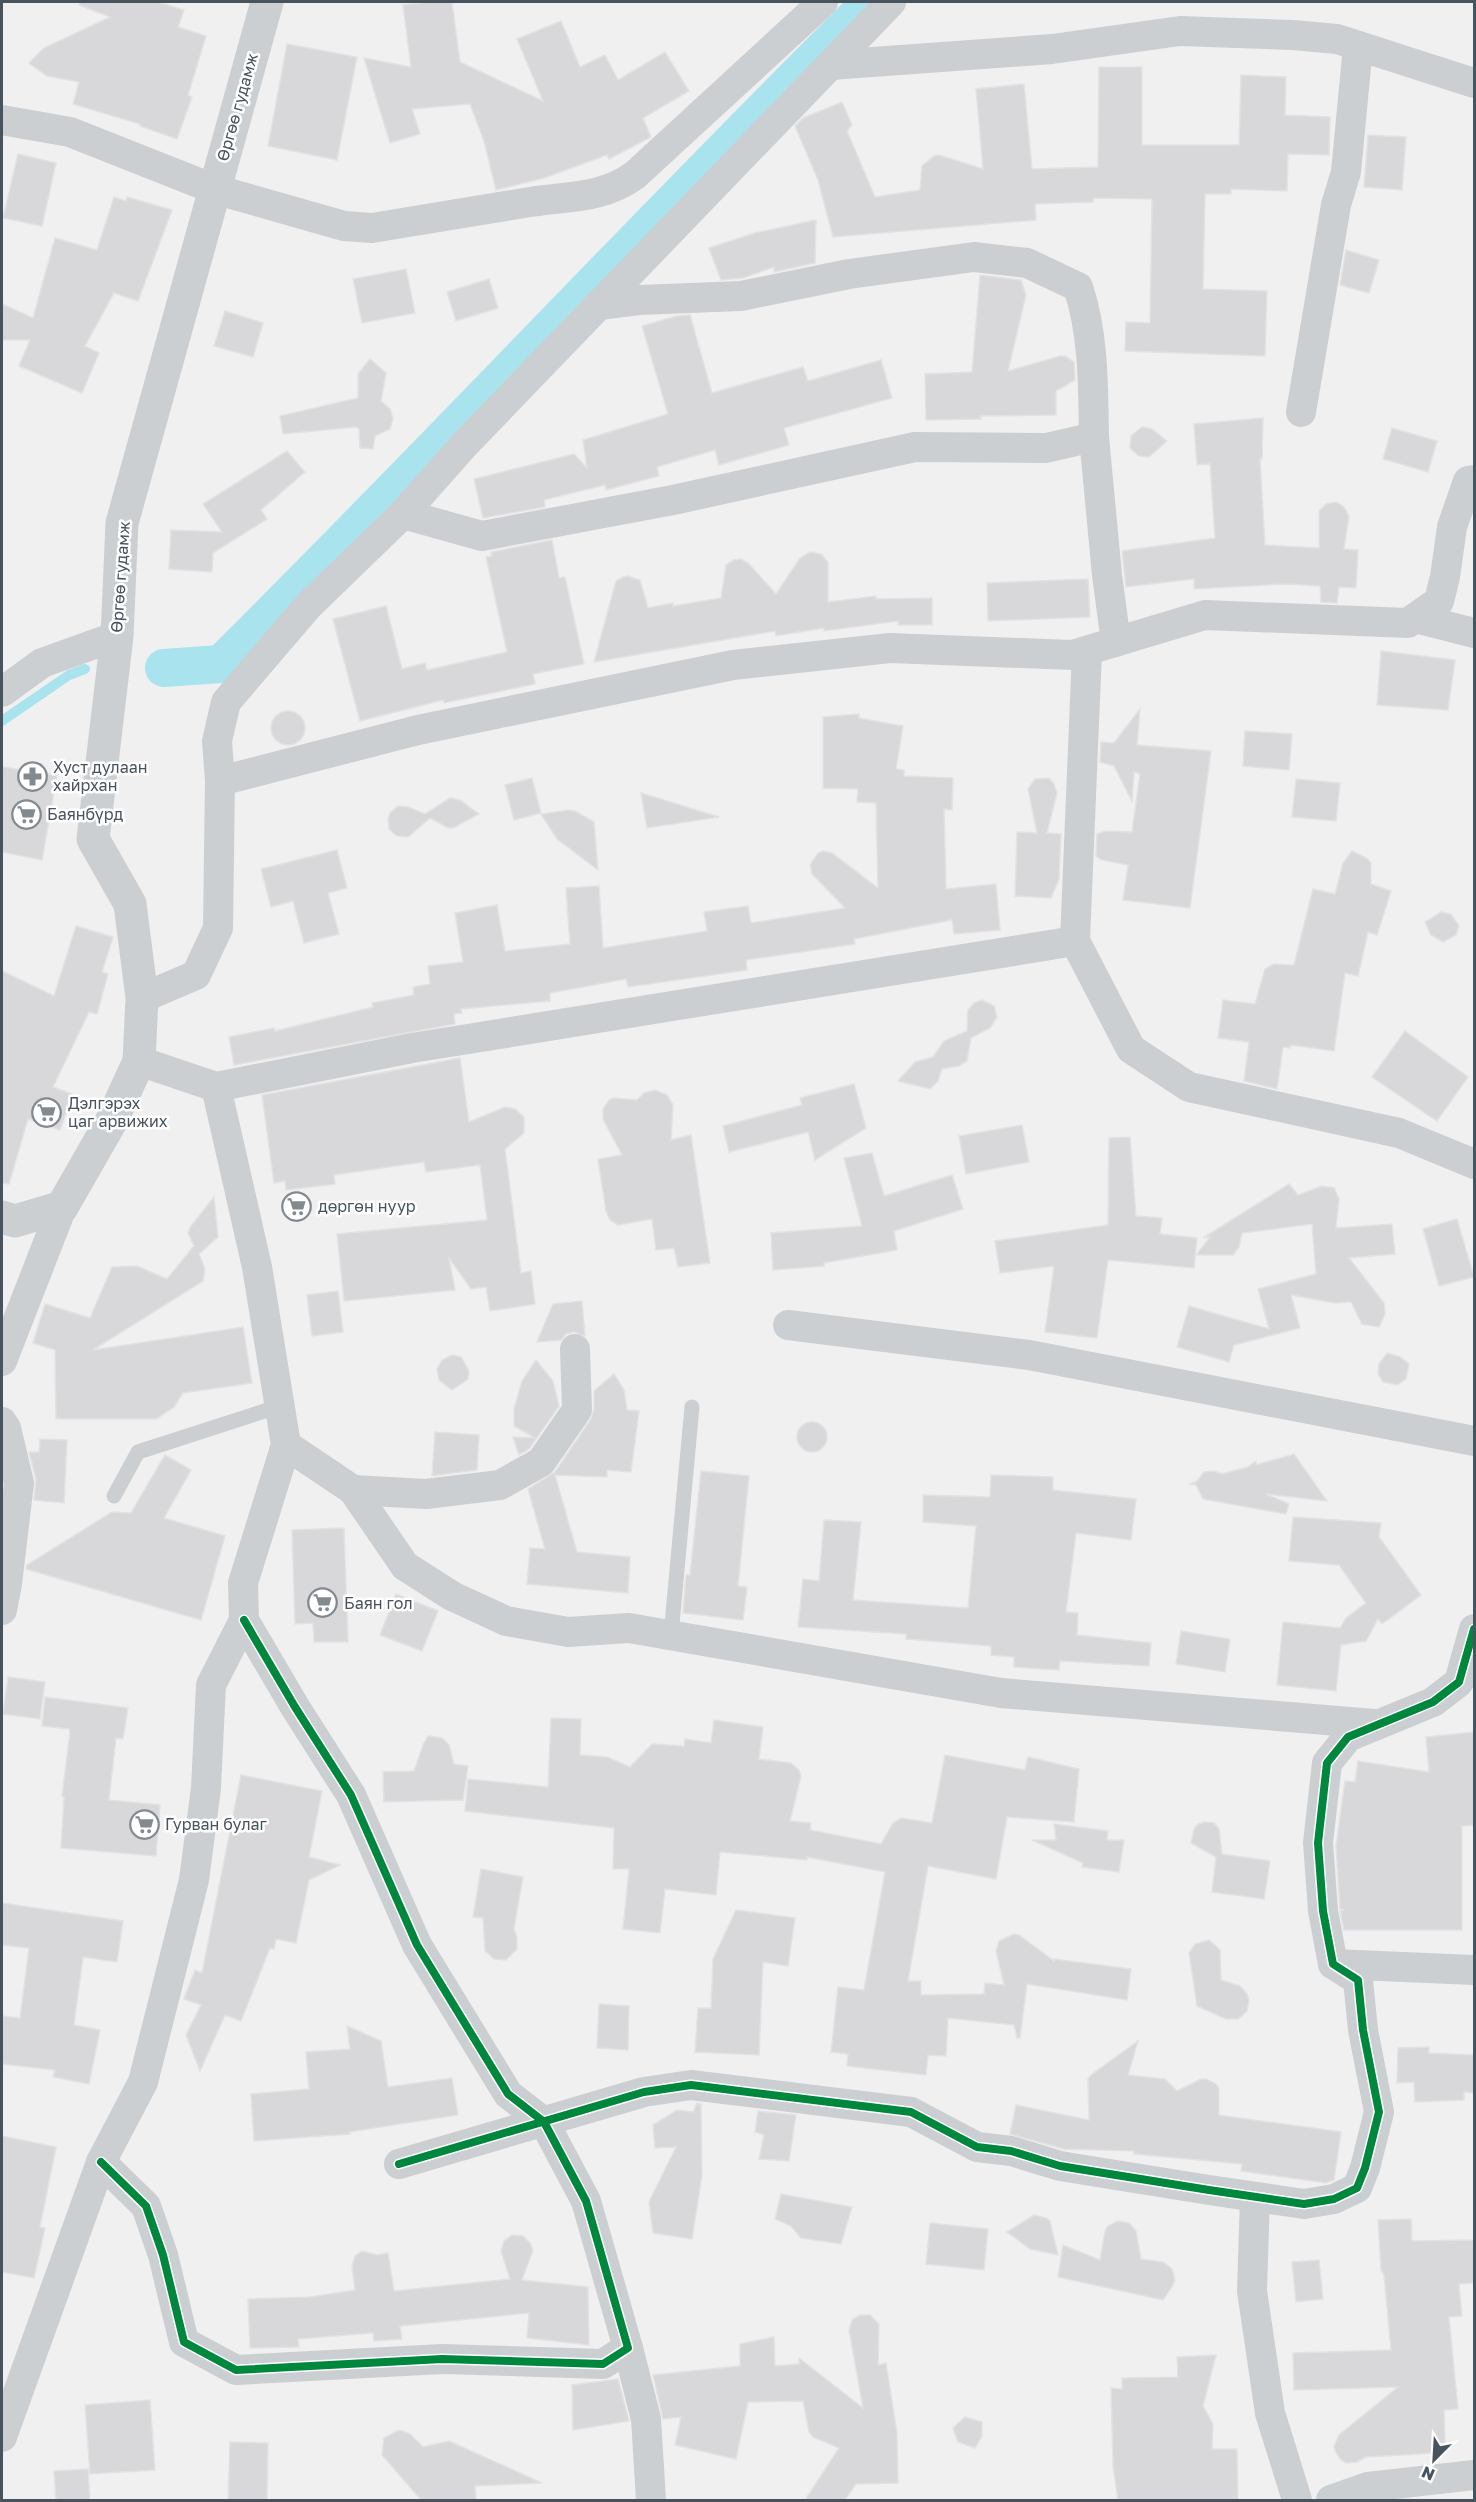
<svg xmlns="http://www.w3.org/2000/svg" width="1476" height="2502" font-family="'Golos Text',sans-serif">
<rect width="100%" height="100%" fill="#f1f0f0"/>
<g fill="none" stroke-linecap="round" stroke-linejoin="round">
<polyline stroke="#a8e3ee" stroke-width="10" points="2,721 69,675 85,669"/>
<path stroke="#a8e3ee" stroke-width="38" d="M164 668 221 664C441 446 651 219 871 2"/>
</g>
<g fill="#d8d8da" stroke="#e2e2e3" stroke-width="1.5">
<polygon points="79,2 158,2 184,10 178,27 206,36 188,95 192,97 177,139 140,126 140,124 73,104 79,82 47,76 29,63 44,48 110,17 79,5"/>
<polygon points="428,2 452,2 460,62 543,101 517,39 561,21 580,67 605,55 618,80 665,52 689,91 643,118 651,137 609,159 607,155 544,178 496,190 484,141 470,104 412,109 420,134 390,143 364,58 411,67 403,5"/>
<polygon points="287,44 357,57 337,160 268,146"/>
<polygon points="1099,67 1142,67 1142,145 1239,145 1241,75 1286,77 1285,115 1330,117 1329,155 1288,154 1287,191 1231,189 1231,194 1205,194 1203,289 1267,291 1265,356 1125,351 1126,322 1150,323 1152,199 1093,198 1093,202 1035,204 1036,220 833,237 818,180 795,126 803,118 842,102 852,125 847,131 875,197 920,190 922,166 934,156 939,155 983,169 976,89 1024,84 1032,169 1098,167"/>
<polygon points="1368,135 1406,137 1402,190 1364,187"/>
<polygon points="18,154 56,163 42,226 3,218"/>
<polygon points="114,197 126,201 127,197 172,210 138,301 114,293 85,346 99,353 82,393 19,366 30,340 2,340 2,304 33,318 55,238 97,250"/>
<polygon points="816,220 815,263 774,272 774,267 743,278 721,280 709,248 755,233"/>
<polygon points="1346,250 1379,260 1369,293 1340,285"/>
<polygon points="406,269 415,313 362,323 353,279"/>
<polygon points="980,275 1021,280 1026,295 1008,371 1060,356 1065,356 1074,362 1075,380 1056,391 1056,415 980,416 981,419 926,420 925,374 972,372"/>
<polygon points="489,279 498,308 456,321 447,292"/>
<polygon points="225,311 263,323 253,357 214,346"/>
<polygon points="690,315 712,393 803,367 808,381 881,360 892,398 784,428 789,445 719,465 715,450 657,467 659,476 606,490 605,485 544,500 545,507 483,518 474,479 574,454 587,468 583,440 668,414 642,326 677,316"/>
<polygon points="370,359 386,373 381,401 390,409 393,419 390,429 375,436 373,449 360,448 359,429 356,427 283,434 280,416 358,398 358,374"/>
<polygon points="1263,418 1262,459 1260,459 1265,545 1319,548 1319,511 1326,504 1336,502 1340,504 1344,507 1349,516 1344,549 1358,550 1356,588 1339,587 1337,603 1321,602 1320,586 1286,584 1194,589 1194,579 1126,587 1122,551 1215,538 1210,464 1197,465 1194,424"/>
<polygon points="1142,427 1152,429 1167,441 1149,457 1139,456 1130,448 1131,436"/>
<polygon points="1392,428 1437,441 1428,472 1383,459"/>
<polygon points="287,451 305,472 261,510 267,519 213,553 212,572 169,569 171,530 222,532 203,504"/>
<polygon points="552,540 559,578 565,577 584,664 533,674 535,684 444,703 443,700 360,721 333,619 386,606 402,669 425,663 427,670 507,652 486,557 492,556 491,552"/>
<polygon points="810,552 821,554 828,562 828,602 876,596 876,599 932,598 932,625 898,625 898,621 824,631 824,628 776,636 775,631 594,662 616,581 623,577 628,576 640,580 648,608 673,603 673,606 721,598 726,565 734,560 741,559 748,563 776,594 800,558"/>
<polygon points="1088,579 1090,617 988,621 987,583"/>
<polygon points="1381,651 1455,660 1448,710 1377,705"/>
<polygon points="1140,709 1137,745 1211,751 1190,908 1123,900 1128,865 1102,860 1096,856 1097,834 1105,831 1132,832 1140,774 1134,772 1132,801 1114,766 1100,762 1101,742 1114,743"/>
<circle cx="288" cy="728" r="17"/>
<polygon points="859,714 859,718 903,726 896,769 904,770 904,776 953,778 952,810 944,809 946,889 996,884 1000,930 954,934 952,920 854,939 855,944 746,960 747,970 628,987 626,979 550,993 550,1001 461,1009 462,1013 454,1014 455,1024 234,1065 229,1037 274,1028 275,1031 373,1007 372,1003 414,995 413,987 430,984 428,966 463,962 455,913 497,905 505,951 570,944 566,888 599,886 603,948 707,931 704,912 748,906 751,923 845,908 812,874 810,865 818,853 823,851 832,853 878,888 876,803 857,802 858,789 823,788 823,717"/>
<polygon points="1245,731 1292,734 1289,770 1243,766"/>
<polygon points="2,767 57,775 42,860 2,852"/>
<polygon points="532,778 541,813 514,820 505,785"/>
<polygon points="1049,778 1054,784 1057,793 1047,833 1061,834 1059,879 1051,898 1015,896 1017,832 1037,833 1028,789 1035,779"/>
<polygon points="1296,779 1340,783 1336,821 1292,817"/>
<polygon points="641,793 719,817 647,828"/>
<polygon points="450,798 460,800 479,814 453,828 448,828 430,818 408,837 397,836 389,829 388,819 390,813 398,806 408,807 425,814"/>
<polygon points="569,810 575,811 594,822 598,870 557,839 541,814"/>
<polygon points="337,850 347,888 328,893 339,934 304,943 293,901 271,907 261,869"/>
<polygon points="1352,851 1368,859 1371,863 1371,884 1391,891 1377,935 1368,932 1358,976 1345,973 1334,1051 1291,1045 1290,1048 1283,1047 1277,1089 1244,1081 1249,1042 1218,1038 1223,1000 1255,1004 1265,969 1274,964 1294,965 1313,889 1335,894 1343,863"/>
<polygon points="1441,912 1451,914 1459,926 1456,935 1443,942 1431,935 1425,922"/>
<polygon points="76,926 113,937 102,972 108,974 97,1014 89,1012 53,1087 72,1094 60,1130 28,1119 9,1184 2,1183 2,971 54,996"/>
<polygon points="982,1000 994,1006 997,1017 990,1028 971,1038 967,1061 959,1066 942,1069 938,1081 930,1089 898,1081 915,1062 933,1057 944,1041 967,1031 968,1010 974,1003"/>
<polygon points="1405,1031 1468,1077 1437,1121 1372,1077"/>
<polygon points="460,1058 469,1122 505,1107 515,1109 524,1117 524,1133 505,1149 521,1273 531,1271 535,1304 490,1311 486,1287 471,1289 449,1258 455,1290 344,1301 337,1234 487,1220 480,1165 426,1172 424,1162 334,1175 335,1184 286,1190 285,1181 274,1183 262,1095"/>
<polygon points="854,1084 866,1128 815,1160 808,1132 729,1152 723,1126 802,1105 800,1098"/>
<polygon points="655,1090 667,1095 673,1105 671,1140 691,1135 710,1263 678,1267 674,1248 656,1250 652,1219 618,1225 610,1220 606,1211 598,1159 622,1155 603,1119 603,1109 609,1100 614,1098 637,1100 644,1093"/>
<polygon points="1022,1125 1029,1162 966,1174 959,1136"/>
<polygon points="1130,1137 1136,1216 1162,1218 1160,1234 1197,1238 1194,1268 1108,1260 1097,1338 1045,1332 1054,1266 1000,1273 995,1241 1108,1225 1109,1138"/>
<polygon points="872,1153 884,1196 952,1175 963,1209 894,1231 897,1250 824,1263 824,1266 773,1270 771,1233 862,1226 844,1158"/>
<polygon points="1289,1184 1298,1195 1322,1186 1334,1188 1339,1199 1336,1228 1392,1224 1395,1254 1349,1258 1384,1303 1385,1314 1379,1327 1362,1324 1351,1302 1335,1303 1291,1295 1300,1328 1234,1345 1229,1362 1177,1347 1189,1306 1269,1329 1258,1289 1316,1274 1312,1224 1242,1233 1239,1247 1233,1255 1196,1255 1210,1237 1203,1238"/>
<polygon points="214,1197 218,1237 199,1254 205,1269 203,1281 93,1350 243,1327 252,1383 183,1393 174,1407 156,1419 56,1419 55,1350 33,1343 45,1304 90,1318 112,1267 137,1266 167,1279 194,1246 188,1233 191,1226"/>
<polygon points="1457,1219 1474,1277 1439,1286 1423,1229"/>
<polygon points="338,1291 343,1332 312,1336 307,1295"/>
<polygon points="582,1301 585,1336 574,1332 566,1334 561,1340 537,1342 553,1304"/>
<polygon points="1387,1353 1400,1357 1409,1364 1406,1379 1397,1385 1383,1382 1378,1374 1379,1364"/>
<polygon points="452,1355 461,1357 469,1371 468,1379 452,1390 439,1380 437,1369 442,1360"/>
<polygon points="536,1360 553,1381 559,1406 529,1449 519,1455 513,1437 535,1438 514,1426 514,1409 522,1381"/>
<polygon points="614,1374 624,1390 627,1410 639,1411 631,1472 607,1470 607,1477 555,1475 577,1552 630,1557 628,1593 527,1584 530,1548 545,1549 528,1489 555,1472 591,1419 594,1409 594,1391"/>
<circle cx="812" cy="1437" r="15"/>
<polygon points="435,1432 479,1435 477,1470 432,1476"/>
<polygon points="40,1439 67,1440 64,1503 34,1500 36,1479 29,1452 39,1452"/>
<polygon points="1294,1454 1327,1501 1266,1494 1289,1504 1286,1514 1203,1499 1196,1485 1189,1484 1196,1482 1204,1472 1214,1471 1222,1474 1248,1467 1256,1461 1256,1465"/>
<polygon points="165,1455 191,1470 164,1518 225,1536 201,1620 26,1569 27,1565 112,1512 131,1513"/>
<polygon points="701,1471 749,1476 738,1586 747,1587 743,1620 683,1613 686,1575 690,1575"/>
<polygon points="991,1475 1053,1477 1053,1490 1136,1499 1131,1540 1076,1533 1066,1612 1078,1613 1077,1635 1151,1643 1149,1666 1060,1661 1059,1670 1014,1667 1014,1657 991,1655 991,1646 906,1639 906,1634 798,1627 803,1579 819,1581 824,1520 861,1522 853,1600 968,1608 976,1526 923,1522 923,1495 990,1497"/>
<polygon points="1293,1517 1381,1523 1379,1537 1421,1595 1382,1624 1378,1619 1366,1641 1341,1645 1336,1691 1277,1685 1283,1622 1340,1628 1346,1618 1366,1603 1339,1565 1289,1561"/>
<polygon points="344,1528 348,1642 314,1642 313,1623 295,1624 292,1530"/>
<polygon points="396,1594 438,1611 422,1651 380,1635"/>
<polygon points="1181,1631 1230,1639 1225,1672 1176,1664"/>
<polygon points="8,1677 45,1682 40,1719 3,1714"/>
<polygon points="45,1697 128,1708 123,1739 116,1738 109,1800 160,1805 156,1856 61,1848 64,1797 62,1796 70,1732 69,1729 42,1726"/>
<polygon points="551,1718 581,1719 580,1755 607,1757 630,1767 652,1744 684,1746 685,1739 711,1743 714,1720 763,1727 759,1759 791,1763 799,1770 801,1776 790,1821 811,1823 810,1830 881,1844 893,1823 901,1818 932,1823 945,1755 1025,1770 1028,1757 1079,1769 1074,1822 1007,1817 996,1879 928,1866 908,1981 921,1981 921,1995 984,1994 985,1983 1004,1985 996,1951 999,1941 1014,1934 1019,1935 1054,1961 1054,1959 1131,1969 1127,2000 1027,1984 1020,2038 1017,2038 1014,2025 948,2018 946,2056 928,2055 926,2075 847,2066 848,2054 831,2052 838,1987 864,1990 885,1872 807,1857 807,1860 720,1852 716,1895 665,1889 660,1933 623,1929 629,1869 613,1869 614,1828 465,1811 468,1779 548,1787"/>
<polygon points="1474,1732 1474,1825 1462,1826 1462,1930 1344,1930 1340,1911 1344,1910 1340,1909 1336,1846 1345,1781 1355,1782 1358,1761 1429,1772 1426,1737"/>
<polygon points="428,1736 442,1738 449,1745 454,1764 468,1766 463,1800 384,1802 383,1772 414,1771 423,1745"/>
<polygon points="241,1775 322,1791 309,1857 340,1865 309,1880 296,1943 276,1939 274,1949 270,1948 241,2021 225,2015 200,2071 186,2035 201,2005 184,1999 195,1970 202,1973"/>
<polygon points="1206,1822 1214,1823 1219,1829 1222,1854 1270,1861 1264,1899 1212,1892 1216,1857 1191,1843 1194,1829 1198,1824"/>
<polygon points="1054,1824 1108,1831 1107,1840 1124,1840 1119,1872 1082,1867 1083,1863 1032,1840 1056,1840"/>
<polygon points="481,1869 523,1877 514,1928 517,1938 517,1949 506,1960 494,1959 485,1951 483,1918 473,1917"/>
<polygon points="2,1903 123,1921 117,1962 83,1957 74,2025 100,2030 89,2084 53,2077 55,2070 2,2064 2,2016 20,2018 29,1948 2,1945"/>
<polygon points="736,1910 795,1918 788,1966 763,1962 759,2055 695,2052 698,2008 711,2008 713,1959"/>
<polygon points="1209,1940 1220,1950 1221,1980 1240,1986 1247,1994 1249,2000 1247,2011 1238,2019 1226,2019 1197,2006 1189,1953 1195,1944"/>
<polygon points="599,2004 629,2006 628,2050 597,2048"/>
<polygon points="347,2026 381,2041 388,2087 452,2078 458,2115 349,2132 350,2134 254,2141 251,2094 309,2089 306,2052 350,2049"/>
<polygon points="1138,2041 1128,2075 1165,2079 1177,2091 1201,2079 1206,2079 1216,2084 1219,2089 1219,2115 1341,2132 1334,2180 1326,2183 1241,2171 1242,2164 1134,2154 1134,2151 1064,2149 1010,2134 1016,2105 1089,2120 1088,2079 1091,2075"/>
<polygon points="1429,2047 1429,2053 1474,2055 1474,2093 1464,2092 1464,2100 1415,2102 1414,2082 1397,2083 1398,2048"/>
<polygon points="697,2103 701,2104 702,2175 692,2239 653,2233 649,2202 676,2147 655,2148 653,2125 677,2110 693,2112"/>
<polygon points="758,2111 796,2115 789,2161 759,2159 764,2135 755,2132"/>
<polygon points="2,2136 56,2147 40,2227 45,2228 34,2278 2,2272"/>
<polygon points="781,2194 852,2207 841,2244 801,2238 791,2226 775,2219"/>
<polygon points="1034,2215 1046,2218 1050,2221 1058,2255 1030,2249 1007,2232"/>
<polygon points="1411,2219 1412,2241 1474,2240 1474,2283 1459,2284 1462,2316 1449,2317 1458,2409 1444,2410 1445,2441 1441,2450 1437,2453 1366,2457 1357,2462 1346,2463 1341,2460 1335,2451 1334,2446 1339,2435 1398,2387 1294,2390 1293,2353 1391,2350 1384,2275 1381,2270 1378,2220"/>
<polygon points="1118,2221 1129,2223 1136,2231 1141,2259 1163,2262 1172,2269 1175,2280 1173,2285 1163,2300 1058,2277 1063,2245 1100,2260 1105,2231 1108,2226"/>
<polygon points="930,2223 988,2229 984,2270 926,2264"/>
<polygon points="512,2235 523,2236 530,2243 533,2250 522,2280 588,2287 589,2345 527,2338 529,2313 400,2326 402,2339 374,2341 373,2333 298,2339 299,2347 250,2348 248,2299 310,2297 355,2290 352,2266 355,2256 362,2251 377,2255 388,2253 394,2291 510,2279 501,2251 504,2241"/>
<polygon points="1319,2260 1323,2299 1296,2302 1292,2262"/>
<polygon points="860,2315 870,2315 879,2324 878,2365 886,2363 897,2433 898,2483 856,2484 845,2500 805,2500 839,2448 813,2437 809,2432 803,2401 748,2402 736,2459 675,2445 681,2417 663,2419 653,2375 740,2366 740,2344 774,2337 775,2366 799,2364 799,2358 863,2408 849,2330 852,2320"/>
<polygon points="1216,2355 1203,2406 1213,2424 1212,2449 1237,2449 1238,2500 1118,2500 1113,2466 1111,2388 1122,2389 1122,2378 1178,2377 1177,2357"/>
<polygon points="618,2379 629,2421 573,2430 572,2385"/>
<polygon points="150,2400 155,2470 90,2474 85,2405"/>
<polygon points="965,2417 982,2422 982,2436 975,2448 958,2442 953,2428"/>
<polygon points="399,2430 410,2434 423,2447 449,2441 542,2483 475,2486 476,2500 421,2500 382,2455 384,2438"/>
<polygon points="230,2442 268,2443 267,2500 228,2500"/>
<polygon points="88,2469 90,2500 56,2500 54,2471"/>
</g>
<g fill="none" stroke-linecap="round" stroke-linejoin="round">
<g stroke="#cccfd1" stroke-width="15">
<polyline points="114,1496 138,1452 280,1406"/>
<polyline points="671,1635 692,1407"/>
</g>
<g stroke="#cccfd1" stroke-width="30">
<polyline points="831,65 1052,49 1180,31 1293,35 1337,39 1474,83"/>
<path d="M2 120 70 132 214 189 344 226 372 228C424 219 477 211 530 202 568 196 602 199 635 175L823 2"/>
<polyline points="1301,412 1336,205 1346,172 1358,46"/>
<polyline points="1094,437 1107,575 1116,642"/>
<path d="M403 514 482 536 673 500 915 447 1046 448 1094 437C1093 386 1094 335 1078 287L1027 263 974 257 849 274 741 296 639 300 599 305"/>
<polyline points="1415,618 1474,633"/>
<polyline points="1087,651 1075,941 1131,1049 1189,1087 1399,1133 1474,1164"/>
<polyline points="2,692 42,663 117,636"/>
<polyline points="220,781 418,730 733,665 890,648 1072,655 1205,615 1408,623 1439,601 1445,577 1452,527 1468,481 1474,480"/>
<polyline points="142,998 196,975 218,928 220,781 217,741 226,702 308,606 403,514 464,445 891,2"/>
<polyline points="139,1061 216,1087 412,1048 1075,941"/>
<polyline points="788,1325 1029,1355 1474,1441"/>
<polyline points="2,1361 62,1207"/>
<polyline points="2,1422 6,1428 19,1483 7,1584 2,1610"/>
<polyline points="286,1445 353,1490 405,1566 452,1596 506,1621 568,1632 629,1628 1001,1693 1374,1724"/>
<polyline points="353,1490 426,1494 500,1485 541,1462 577,1410 575,1349"/>
<polyline points="1333,1964 1474,1970"/>
<polyline points="101,2162 146,2206 163,2255 184,2342 236,2370 442,2359 603,2364 628,2348 586,2201 544,2122 508,2094 417,1945 351,1795 295,1707 244,1620"/>
<polyline points="399,2164 644,2092 691,2085 911,2112 977,2147 1011,2151 1060,2166 1209,2190 1304,2204 1334,2199 1357,2188 1365,2168 1379,2112 1363,2030 1358,1980 1333,1964 1323,1911 1318,1843 1327,1763 1348,1737 1433,1702 1459,1682 1474,1629"/>
<polyline points="1255,2197 1252,2291 1270,2413 1297,2500"/>
<polyline points="628,2348 646,2419 651,2500"/>
<polyline points="2,2437 101,2162 143,2082 194,1880 206,1788 211,1685 244,1620 243,1583 286,1445 257,1267 216,1087"/>
<polyline points="1331,2500 1368,2487 1474,2475"/>
</g>
<polyline stroke="#cccfd1" stroke-width="33" points="2,1217 15,1221 62,1207 113,1118 139,1061 142,998 130,904 93,839 117,636 122,523 267,2"/>
<defs>
<g id="cycleway">
<polyline points="101,2162 146,2206 163,2255 184,2342 236,2370 442,2359 603,2364 628,2348 586,2201 544,2122 508,2094 417,1945 351,1795 295,1707 244,1620"/>
<polyline points="399,2164 644,2092 691,2085 911,2112 977,2147 1011,2151 1060,2166 1209,2190 1304,2204 1334,2199 1357,2188 1365,2168 1379,2112 1363,2030 1358,1980 1333,1964 1323,1911 1318,1843 1327,1763 1348,1737 1433,1702 1459,1682 1474,1629"/>
</g>
</defs>
<use href="#cycleway" stroke="#fff" stroke-width="11"/>
<use href="#cycleway" stroke="#00873e" stroke-width="8"/>
</g>
<defs>
<symbol id="pharmacy-ring" viewBox="-11 -11 22 22"><circle r="9.5" fill="#fff" stroke="#828a90" stroke-width="1.5"/><path d="M-2-6h4v4h4v4h-4v4h-4v-4h-4v-4h4Z" fill="#828a90"/></symbol>
<symbol id="supermarket-ring" viewBox="-11 -11 22 22"><circle r="9.5" fill="#fff" stroke="#828a90" stroke-width="1.5"/><path d="M-6-5.5h2.5l.6 2H6L4.5 2H-2.5L-4.4-4H-6ZM-1.5 3.2a1.3 1.3 0 1 0 .1 0ZM3 3.2a1.3 1.3 0 1 0 .1 0Z" fill="#828a90"/></symbol>
</defs>
<g fill-rule="evenodd">
<use href="#pharmacy-ring" x="16" y="760" width="33" height="33"/>
<use href="#supermarket-ring" x="10" y="798" width="33" height="33"/>
<use href="#supermarket-ring" x="30" y="1096" width="33" height="33"/>
<use href="#supermarket-ring" x="280" y="1190" width="33" height="33"/>
<use href="#supermarket-ring" x="306" y="1586" width="33" height="33"/>
<use href="#supermarket-ring" x="128" y="1808" width="33" height="33"/>
</g>
<g text-anchor="middle" dominant-baseline="central" stroke-width="5" stroke-linejoin="round" paint-order="stroke">
<g font-size="16" fill="#47535d" stroke="#fff">
<text transform="translate(237 107) rotate(-74)">Өргөө гудамж</text>
<text transform="translate(120 577) rotate(-86)">Өргөө гудамж</text>
</g>
<g font-size="16" fill="#47535d" stroke="#fff" text-anchor="start">
<text x="53" y="767">Хуст дулаан<tspan x="53" dy="18">хайрхан</tspan></text>
<text x="47" y="814">Баянбүрд</text>
<text x="68" y="1103">Дэлгэрэх<tspan x="68" dy="18">цаг арвижих</tspan></text>
<text x="318" y="1206">дөргөн нуур</text>
<text x="344" y="1603">Баян гол</text>
<text x="165" y="1824">Гурван булаг</text>
</g>
</g>
<rect width="1476" height="2502" fill="none" stroke="#47535d" stroke-width="6"/>
<g transform="translate(1434 2460) rotate(204)" stroke="#ffffff" stroke-width="4.5" paint-order="stroke">
<path d="M0-4.5L10 22L0 15L-10 22Z" fill="#47535d"/>
<text y="-9" font-size="16" font-weight="bold" text-anchor="middle" fill="#47535d">N</text>
</g>
</svg>
